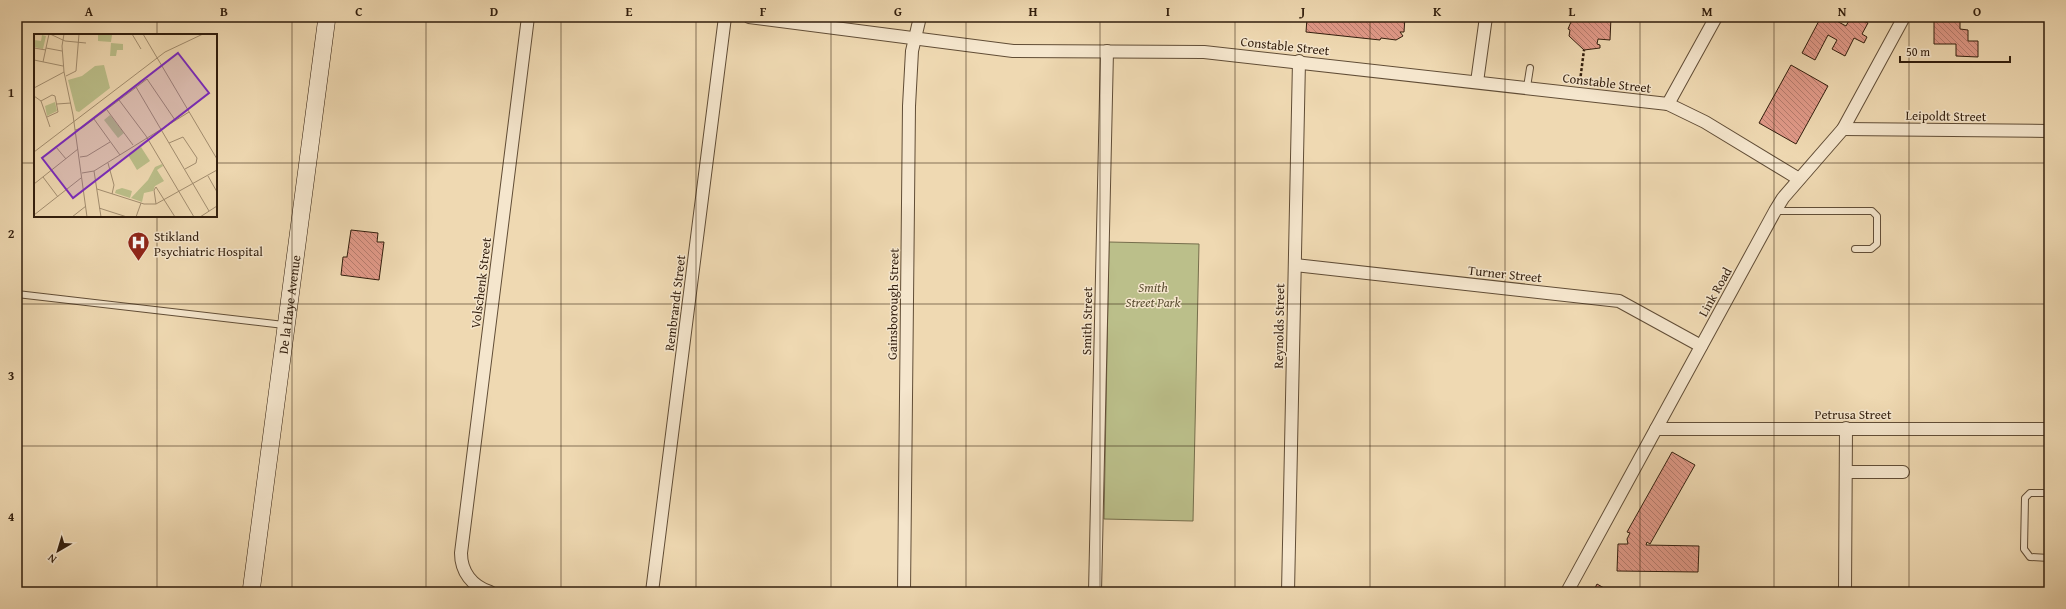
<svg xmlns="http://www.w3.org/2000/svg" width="2066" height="609" font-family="'Gentium Book Plus',serif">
<defs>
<pattern id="building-back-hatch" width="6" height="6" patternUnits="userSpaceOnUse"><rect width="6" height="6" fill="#e09988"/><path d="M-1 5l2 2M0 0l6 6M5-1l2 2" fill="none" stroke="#b67c6e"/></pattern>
</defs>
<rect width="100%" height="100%" fill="#efd9b2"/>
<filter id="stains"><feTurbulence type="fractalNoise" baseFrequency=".005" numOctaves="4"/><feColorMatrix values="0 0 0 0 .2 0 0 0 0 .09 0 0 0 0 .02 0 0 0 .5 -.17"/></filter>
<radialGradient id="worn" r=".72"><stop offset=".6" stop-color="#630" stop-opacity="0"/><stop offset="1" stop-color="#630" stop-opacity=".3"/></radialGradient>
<polygon fill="#bbbf8a" stroke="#766e4c" points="1109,242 1199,244 1193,521 1104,519"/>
<g fill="url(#building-back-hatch)" stroke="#321e0d">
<polygon points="1301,17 1405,17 1404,32 1400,32 1403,36 1396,40 1381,38 1380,40 1306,32 1307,18"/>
<polygon points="1573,17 1611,17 1610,40 1598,39 1597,44 1600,45 1600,48 1584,50 1569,36 1570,30 1568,29"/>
<polygon points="1821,17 1829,17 1846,26 1851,17 1855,17 1868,23 1862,34 1867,37 1864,43 1854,38 1845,56 1832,49 1837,40 1828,35 1815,60 1802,53"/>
<polygon points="1934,17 1960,17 1960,29 1968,30 1968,41 1978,41 1978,57 1956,56 1956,44 1934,44"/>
<polygon points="1791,65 1828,86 1796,144 1759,123"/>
<polygon points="351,230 378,233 377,242 384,242 379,280 341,275 343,257 347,257"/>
<polygon points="1672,452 1695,465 1650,544 1647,542 1646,545 1699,546 1698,572 1617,571 1618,544 1628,544 1627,539 1630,533 1627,532"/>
<polygon points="1597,584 1611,592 1593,592"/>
</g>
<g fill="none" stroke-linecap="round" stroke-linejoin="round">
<defs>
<g id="lane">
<polyline points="1527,87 1530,68"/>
<polyline points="1775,211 1872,211 1877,216 1877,244 1871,249 1855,249"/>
<polyline points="17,294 284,325"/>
<polyline points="2049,493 2030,493 2025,498 2024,549 2030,557 2049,558"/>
</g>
<g id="street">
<polyline points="749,17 1013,51 1204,52 1668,104 1705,122 1799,179"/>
<polyline points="1477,82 1486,17"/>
<polyline points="1668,104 1716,17"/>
<polyline points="1843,129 2049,131"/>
<polyline points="1295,265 1619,301 1701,346"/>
<polyline points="1656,429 2049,429"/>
<polyline points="1846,472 1903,472"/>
<path d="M490 592C472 586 461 572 461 553L528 17"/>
<polyline points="652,592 725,17"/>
<polyline points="904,592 909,106 912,51 920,17"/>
<polyline points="1095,592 1107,51"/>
<polyline points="1288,592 1299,61"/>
<polyline points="1567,592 1775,211 1783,198 1843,129 1904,17"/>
<polyline points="1845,592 1846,428"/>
</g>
<g id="secondary">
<path id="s1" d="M251 592 327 17"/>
</g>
</defs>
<use href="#lane" stroke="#614d36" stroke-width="8"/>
<use href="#street" stroke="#614d36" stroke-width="14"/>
<use href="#secondary" stroke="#321e0d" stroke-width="18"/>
<polyline stroke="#321e0d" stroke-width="2.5" stroke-dasharray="3 2" stroke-linecap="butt" points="1580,81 1584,50"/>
<use href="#lane" stroke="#f5e6cd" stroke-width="6"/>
<use href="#street" stroke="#f5e6cd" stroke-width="12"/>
<use href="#secondary" stroke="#f5e6cd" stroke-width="17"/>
</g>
<path fill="none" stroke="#321e0d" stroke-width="1" stroke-opacity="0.55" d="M157 17V35M292 17V592M426 17V592M561 17V592M696 17V592M831 17V592M966 17V592M1100 17V592M1235 17V592M1370 17V592M1505 17V592M1640 17V592M1774 17V592M1909 17V592M17 163H35M216 163H2049M157 216V592M17 304H2049M17 446H2049"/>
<defs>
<symbol id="hospital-pin" viewBox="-11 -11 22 30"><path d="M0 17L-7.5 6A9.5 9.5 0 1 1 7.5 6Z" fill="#8f2418" stroke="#f5e6cd"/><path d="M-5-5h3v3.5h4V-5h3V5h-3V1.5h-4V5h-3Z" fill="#fff"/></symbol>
</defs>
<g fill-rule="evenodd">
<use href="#hospital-pin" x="126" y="230" width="25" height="34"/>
</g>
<g text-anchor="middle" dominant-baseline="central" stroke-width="3" stroke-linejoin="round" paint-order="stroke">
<g font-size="13" fill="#321e0d" stroke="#f5e6cd">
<text transform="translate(1285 46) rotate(6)">Constable Street</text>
<text transform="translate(1607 83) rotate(7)">Constable Street</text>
<text transform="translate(1946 116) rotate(1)">Leipoldt Street</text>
<text transform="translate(1505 274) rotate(6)">Turner Street</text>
<text transform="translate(481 283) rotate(-83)">Volschenk Street</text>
<text transform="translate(1715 292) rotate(-61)">Link Road</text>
<text transform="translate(675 303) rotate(-83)">Rembrandt Street</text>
<text transform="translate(893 304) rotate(-89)">Gainsborough Street</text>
<text stroke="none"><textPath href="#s1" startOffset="290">De la Haye Avenue</textPath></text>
<text transform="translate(1087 321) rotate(-89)">Smith Street</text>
<text transform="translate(1279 326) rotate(-89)">Reynolds Street</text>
<text x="1853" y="414">Petrusa Street</text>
</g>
<g font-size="13" fill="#321e0d" stroke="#f5e6cd" text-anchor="start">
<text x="154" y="236">Stikland<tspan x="154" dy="15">Psychiatric Hospital</tspan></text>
</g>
<g font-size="13" font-style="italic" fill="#5b4e32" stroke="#f5e6cd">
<text x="1153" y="287">Smith<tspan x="1153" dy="15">Street Park</tspan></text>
</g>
</g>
<g transform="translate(34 34)">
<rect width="183" height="183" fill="#efd9b2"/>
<path d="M70 31 76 54 45 78 42 77 34 46 48 42 61 32Z" fill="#bbbf8a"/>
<path d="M64 0 78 1 77 8 64 7ZM8 1 12 2 9 15 0 13V6L7 7ZM77 9 89 10V16H83L82 22H76ZM21 68 23 77 13 82 11 72ZM76 81 90 99 84 104 70 86ZM107 113 116 127 103 136 94 121ZM128 130 129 132 123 136 130 147 121 152 119 157 110 159 108 168 97 164 114 146 121 133ZM88 154 98 157 96 164 81 159 82 156Z" fill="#bbbf8a"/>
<path fill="none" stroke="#a38e70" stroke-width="1" d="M16 0 31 7 52 9M30 0 28 12 30 38 39 81 53 183M98 0 107 15M109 0 183 125M0 14 12 16M12 14 28 17M0 26 29 32M9 28 15 0M32 42 42 37 45 0M102 53 175 177M0 54 30 38M0 62 7 67 16 93M85 66 112 102 160 183M7 67 18 61 21 62 24 78 13 83M23 70 37 69M73 76 99 111M60 85 86 121M41 96 48 94 113 45 141 86M135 109 149 103 163 124 162 129 151 135M18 116 22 113 32 125M0 118 131 18 169 0M46 123 53 122 76 108M74 129 80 151 78 160M60 137 67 183M48 139 60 137 155 78M174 142 183 158M9 143 24 163M0 150 44 115M63 155 110 170H122L183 136M122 170 120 156 122 153 141 183M65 174 93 183M0 181 47 144M38 183 52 172M102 183 107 169M166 183 183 172"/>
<path fill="#7b2cbf" fill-opacity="0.15" stroke="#7b2cbf" stroke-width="2" d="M144 19 175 59 39 164 8 124Z"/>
<rect width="183" height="183" fill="none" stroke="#321e0d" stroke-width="2"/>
</g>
<rect width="2066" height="609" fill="none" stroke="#efd9b2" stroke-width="44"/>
<g transform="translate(58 551) rotate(218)" stroke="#f5e6cd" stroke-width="3" paint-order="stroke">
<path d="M0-3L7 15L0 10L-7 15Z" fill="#321e0d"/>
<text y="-6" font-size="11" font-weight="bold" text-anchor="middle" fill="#321e0d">N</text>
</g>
<path d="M1900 56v6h110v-6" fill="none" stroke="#321e0d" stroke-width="2"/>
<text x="1906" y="56" font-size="12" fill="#321e0d" stroke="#f5e6cd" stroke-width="3" paint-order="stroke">50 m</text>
<rect x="22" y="22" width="2022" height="565" fill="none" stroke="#321e0d" stroke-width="1.5"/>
<g font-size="13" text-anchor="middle" font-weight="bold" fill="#321e0d">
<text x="89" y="16">A</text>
<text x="224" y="16">B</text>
<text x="359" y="16">C</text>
<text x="494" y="16">D</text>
<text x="629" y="16">E</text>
<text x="763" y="16">F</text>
<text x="898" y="16">G</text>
<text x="1033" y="16">H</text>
<text x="1168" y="16">I</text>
<text x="1303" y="16">J</text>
<text x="1437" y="16">K</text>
<text x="1572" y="16">L</text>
<text x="1707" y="16">M</text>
<text x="1842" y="16">N</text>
<text x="1977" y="16">O</text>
<text x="11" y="97">1</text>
<text x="11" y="238">2</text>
<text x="11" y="380">3</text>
<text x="11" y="521">4</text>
</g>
<rect width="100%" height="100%" filter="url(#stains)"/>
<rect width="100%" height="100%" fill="url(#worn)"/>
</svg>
